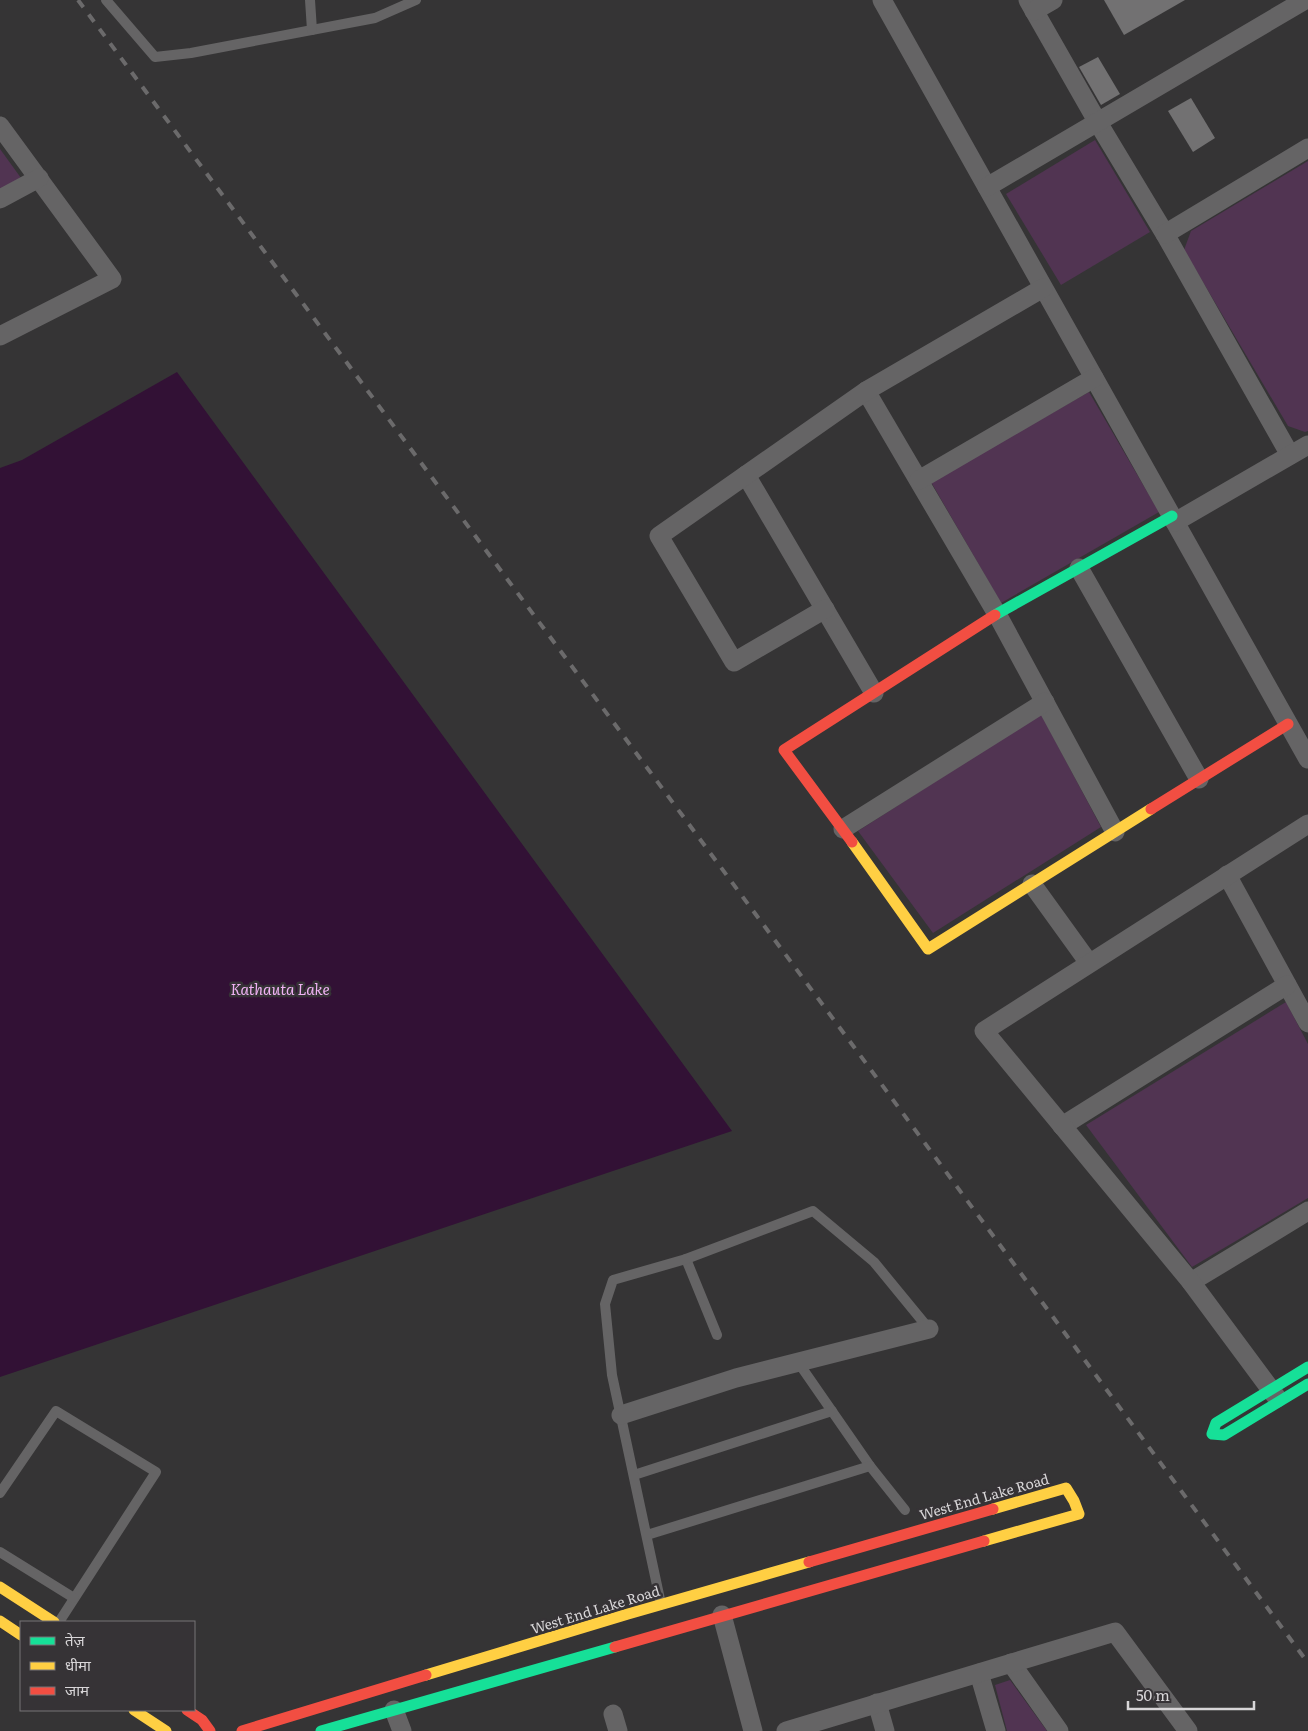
<svg xmlns="http://www.w3.org/2000/svg" width="1308" height="1731" font-family="Literata,'Noto Sans Devanagari',serif">
<rect width="100%" height="100%" fill="#353435"/>
<g fill="#513452">
<polygon points="1095,140 1150,232 1061,285 1006,194"/>
<polygon points="0,149 21,178 0,189"/>
<polygon points="1308,161 1308,431 1305,432 1288,426 1184,250 1191,231"/>
<polygon points="1089,392 1159,512 1001,603 931,482"/>
<polygon points="1041,714 1101,827 933,933 858,831"/>
<polygon points="1286,1002 1308,1044 1308,1198 1192,1267 1086,1125"/>
<polygon points="1010,1680 1047,1731 1007,1731 995,1685"/>
</g>
<polygon fill="#321135" points="177,372 732,1131 0,1377 0,468 22,460"/>
<g fill="#727172">
<polygon points="1104,0 1185,0 1124,35"/>
<polygon points="1098,57 1120,94 1101,105 1079,67"/>
<polygon points="1191,98 1215,138 1193,152 1168,111"/>
</g>
<g fill="none" stroke-linecap="round" stroke-linejoin="round">
<g stroke="#656465" stroke-width="10">
<polyline points="106,0 155,57 191,53 375,18 416,0"/>
<polyline points="310,0 312,30"/>
<polyline points="686,1259 717,1335"/>
<polyline points="800,1365 870,1466 905,1510"/>
<polyline points="634,1475 832,1411"/>
<polyline points="0,1493 56,1411 156,1472 59,1622"/>
<polyline points="647,1535 870,1466"/>
<polyline points="0,1552 74,1598"/>
<polyline points="661,1604 612,1375 605,1304 613,1280 686,1259 813,1211 874,1262 929,1329"/>
</g>
<g stroke="#656465" stroke-width="19">
<polyline points="882,0 1308,759"/>
<polyline points="1028,0 1097,121 1165,234 1290,455"/>
<polyline points="1034,11 1053,0"/>
<polyline points="0,126 112,279 0,336"/>
<polyline points="987,187 1305,0"/>
<polyline points="0,199 39,178"/>
<polyline points="1165,234 1308,148"/>
<polyline points="866,391 997,614 1115,832"/>
<polyline points="746,475 874,693"/>
<polyline points="919,480 1094,378"/>
<polyline points="1175,522 1308,445"/>
<polyline points="1079,568 1199,779"/>
<polyline points="825,609 734,662 659,536 866,391 1043,288"/>
<polyline points="843,829 1045,702"/>
<polyline points="1227,875 1308,1023"/>
<polyline points="1032,884 1089,963"/>
<polyline points="1062,1126 1287,985"/>
<polyline points="1191,1282 1308,1211"/>
<polyline points="1277,1398 1191,1282 984,1031 1308,824"/>
<polyline points="621,1415 736,1378 929,1329"/>
<polyline points="722,1615 753,1731"/>
<polyline points="1011,1663 1059,1731"/>
<polyline points="979,1673 996,1731"/>
<polyline points="877,1703 885,1731"/>
<polyline points="394,1710 402,1731"/>
<polyline points="613,1714 618,1731"/>
<polyline points="786,1731 1115,1632 1188,1731"/>
</g>
<g stroke="#16e098" stroke-width="11">
<polyline points="995,615 1172,516"/>
<polyline points="1308,1367 1216,1423 1212,1434 1224,1435 1308,1384"/>
<polyline points="321,1731 615,1647"/>
</g>
<g stroke="#ffcf43" stroke-width="11">
<polyline points="852,842 928,949 1151,809"/>
<polyline points="984,1541 1079,1514 1074,1501 1066,1488 993,1509"/>
<polyline points="0,1587 54,1622"/>
<polyline points="0,1621 21,1635"/>
<polyline points="426,1675 628,1614 809,1562"/>
<polyline points="134,1710 166,1731"/>
</g>
<g stroke="#f24e42" stroke-width="11">
<polyline points="1151,809 1288,724"/>
<polyline points="852,842 784,750 995,615"/>
<polyline points="809,1562 993,1509"/>
<polyline points="615,1647 984,1541"/>
<polyline points="187,1710 202,1720 210,1731"/>
<polyline points="242,1731 426,1675"/>
</g>
<polyline stroke="#6b6a6b" stroke-width="4" stroke-dasharray="9 9" stroke-linecap="butt" points="78,0 854,1047 1308,1663"/>
</g>
<g text-anchor="middle" dominant-baseline="central" stroke-width="5" stroke-linejoin="round" paint-order="stroke">
<g font-size="14" fill="#d8d6d8" stroke="#363336">
<text transform="translate(984 1496) rotate(-16)">West End Lake Road</text>
<text transform="translate(595 1609) rotate(-17)">West End Lake Road</text>
</g>
<g font-size="15" font-style="italic" fill="#f0b2f4" stroke="#363336">
<text x="280" y="988">Kathauta Lake</text>
</g>
</g>
<rect x="20" y="1621" width="175" height="90" fill="#363336" stroke="#777477"/>
<rect x="30" y="1637" width="25" height="8" fill="#16e098" stroke="#777477"/>
<text x="65" y="1646" font-size="15" fill="#d8d6d8">तेज़</text>
<rect x="30" y="1662" width="25" height="8" fill="#ffcf43" stroke="#777477"/>
<text x="65" y="1671" font-size="15" fill="#d8d6d8">धीमा</text>
<rect x="30" y="1687" width="25" height="8" fill="#f24e42" stroke="#777477"/>
<text x="65" y="1696" font-size="15" fill="#d8d6d8">जाम</text>
<path d="M1128 1701v8h126v-8" fill="none" stroke="#d8d6d8" stroke-width="2.5"/>
<text x="1136" y="1701" font-size="15" fill="#d8d6d8" stroke="#363336" stroke-width="4" paint-order="stroke">50 m</text>
</svg>
